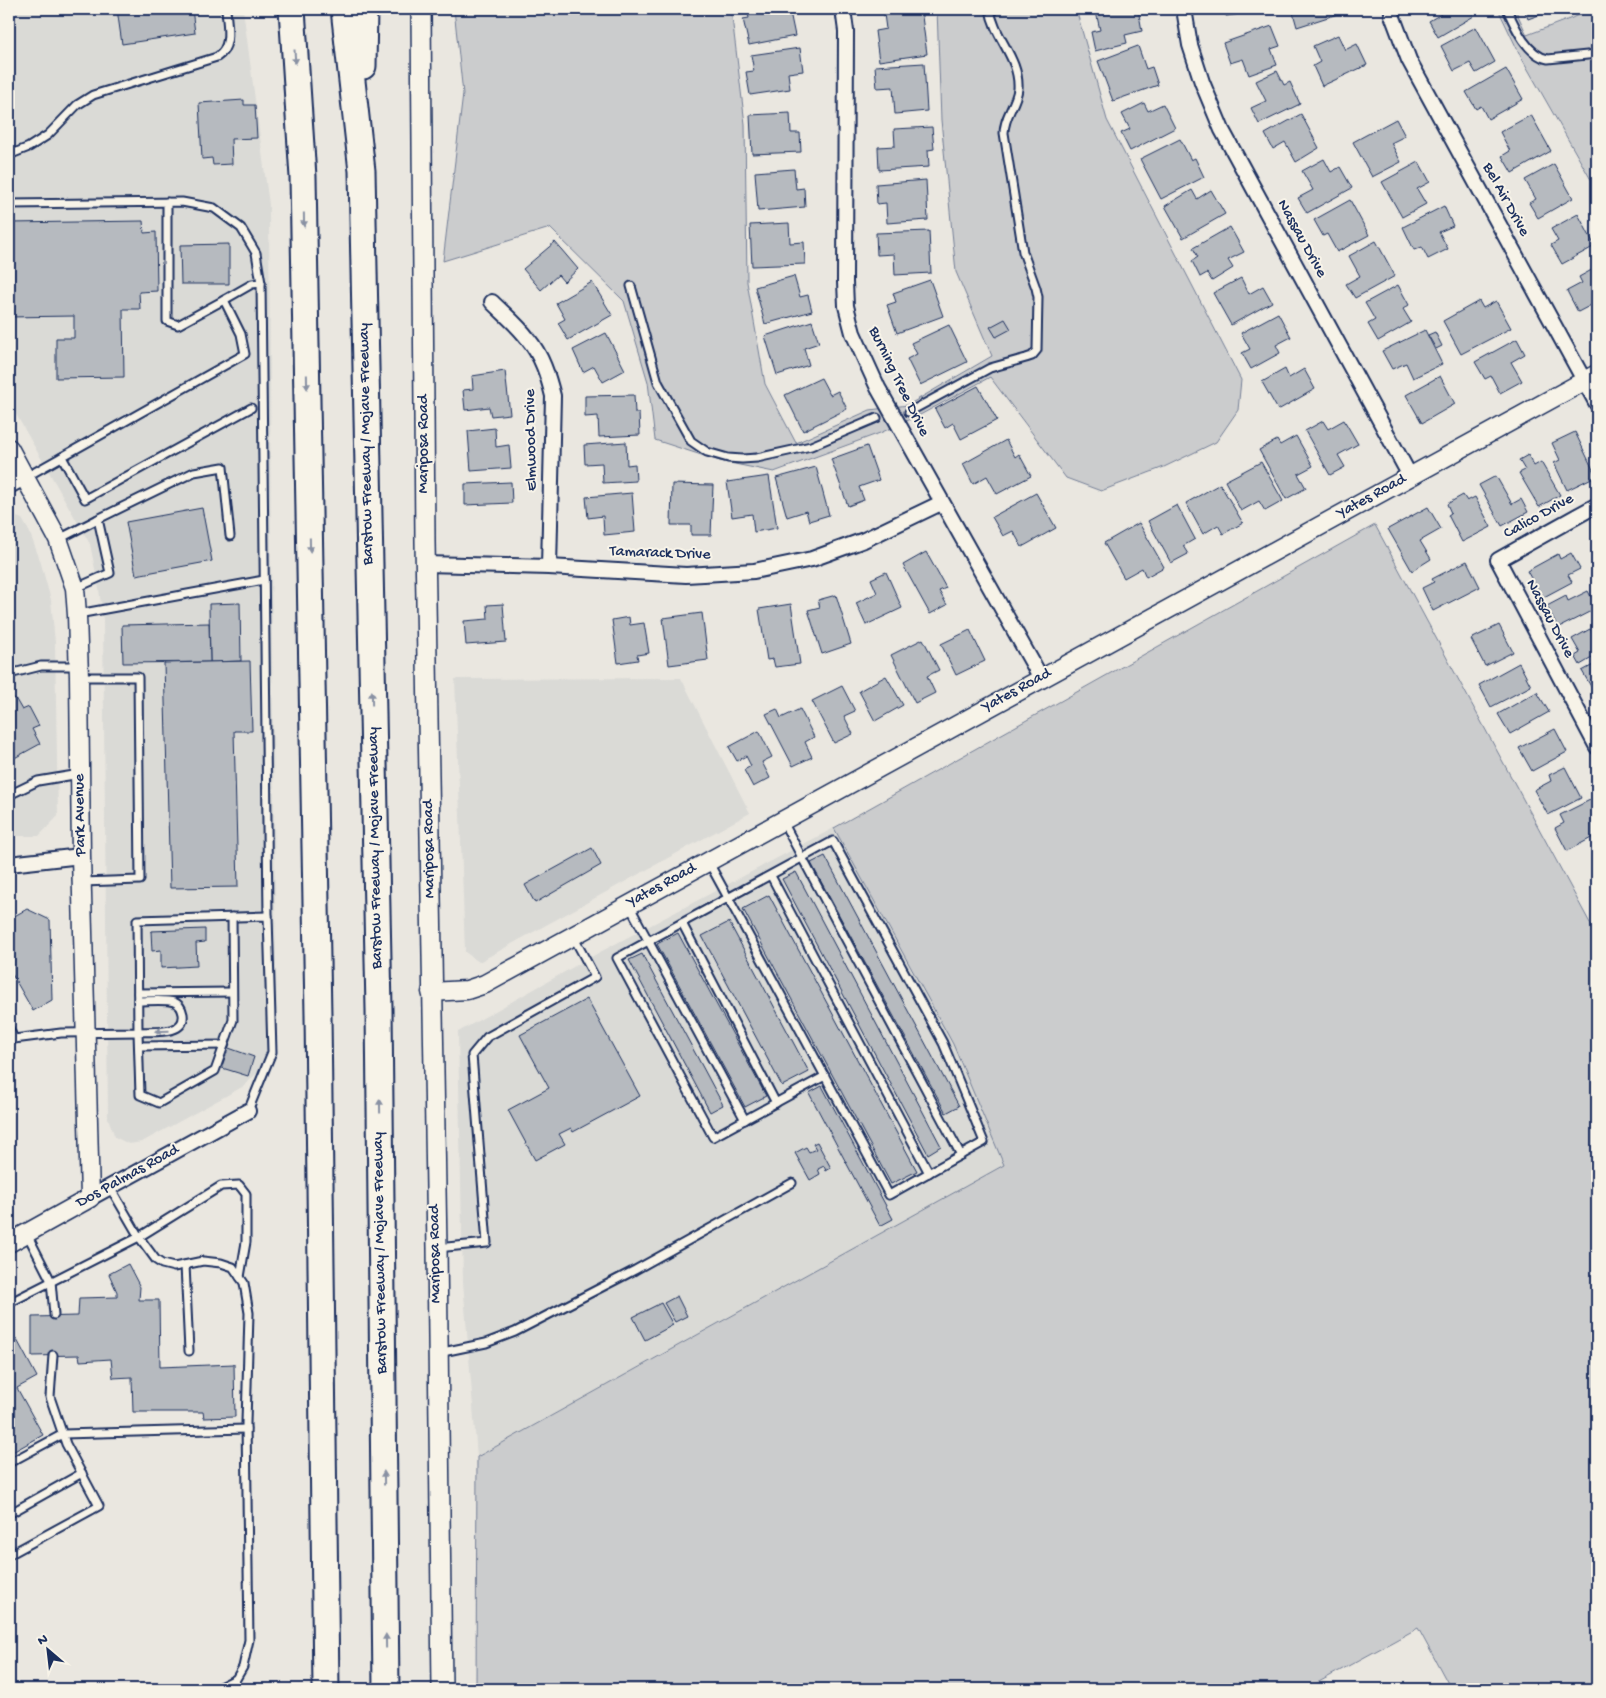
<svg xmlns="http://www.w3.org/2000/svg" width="1606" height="1698" font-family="'Gochi Hand',sans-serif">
<rect width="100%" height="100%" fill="#eae7e0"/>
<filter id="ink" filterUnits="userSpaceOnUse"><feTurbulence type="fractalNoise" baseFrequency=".02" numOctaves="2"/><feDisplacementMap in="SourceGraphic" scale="10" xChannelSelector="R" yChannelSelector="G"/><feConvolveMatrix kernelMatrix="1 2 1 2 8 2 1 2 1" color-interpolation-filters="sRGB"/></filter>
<g filter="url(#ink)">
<g fill="#dadad6">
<polygon points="9,9 243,9 269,205 271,557 277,1053 244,1086 142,1142 129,1144 115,1137 108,1118 103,620 99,589 90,544 9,402"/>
<polygon points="9,514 22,519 29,531 40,560 51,600 55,643 58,816 39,836 17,836 9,838"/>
<polygon points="681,678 750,813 479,962 465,952 455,679"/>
<polygon points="834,828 953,1044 1004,1165 477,1457 463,1282 458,1032 600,952"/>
</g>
<g fill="#cbcccd" stroke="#737e96">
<polygon points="454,9 731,9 745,124 747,282 765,384 796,443 870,410 908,405 992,356 956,272 941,120 937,9 1076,9 1107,120 1241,380 1238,410 1216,442 1164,467 1101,491 1066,478 990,377 920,415 880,433 774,472 720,461 655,440 648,382 624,301 550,228 443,261 463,94"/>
<polygon points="1498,9 1515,9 1527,35 1572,18 1590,9 1597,9 1597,186 1590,178 1521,57"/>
<polygon points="1375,525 1597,936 1597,1689 1451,1689 1418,1628 1306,1689 476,1689 477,1457 1004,1165 953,1044 834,828"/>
</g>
<g fill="#b6babf" stroke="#1b2f5e">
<polygon points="117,9 192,9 195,33 122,44"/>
<polygon points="747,9 799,9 799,10 790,12 795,36 749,45 743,19 749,18"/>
<polygon points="921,9 927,54 879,61 875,31 886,29 884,14"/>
<polygon points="1109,9 1138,9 1142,31 1125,35 1127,43 1095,51 1091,32 1100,30 1096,12"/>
<polygon points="1224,9 1263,9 1263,11 1226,16"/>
<polygon points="1292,9 1353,9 1297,27"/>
<polygon points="1438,9 1470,9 1474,16 1438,37 1429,21 1441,14"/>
<polygon points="1524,9 1555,9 1528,19"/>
<polygon points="1272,26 1280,46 1271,49 1277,65 1249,75 1243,59 1230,63 1223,43"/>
<polygon points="1476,27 1495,62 1476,73 1470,63 1454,71 1441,46"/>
<polygon points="1338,35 1345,50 1357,44 1367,65 1322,86 1313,66 1320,62 1313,46"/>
<polygon points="1138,46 1146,69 1152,67 1158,85 1113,101 1098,61"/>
<polygon points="800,48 803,71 788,73 790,89 750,95 746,72 754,71 751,55"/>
<polygon points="924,63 927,111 895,114 893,87 877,88 875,66"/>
<polygon points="1506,69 1523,99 1488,119 1481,106 1476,109 1466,92"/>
<polygon points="1277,71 1284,85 1290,82 1300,104 1259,124 1251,108 1266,101 1256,81"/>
<polygon points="244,100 244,105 255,105 257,138 231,139 232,164 213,165 212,158 202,159 199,103"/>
<polygon points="1144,103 1148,111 1163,104 1175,128 1130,151 1121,133 1130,129 1122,114"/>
<polygon points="790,113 791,133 800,133 801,152 752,154 750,115"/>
<polygon points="1301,114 1319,148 1296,162 1285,142 1273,149 1265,134"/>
<polygon points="1531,115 1551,151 1512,173 1502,156 1510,151 1500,132"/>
<polygon points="1396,119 1405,136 1391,143 1401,162 1372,177 1353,142"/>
<polygon points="932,127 934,149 928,150 929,167 879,170 878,147 895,146 894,129"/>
<polygon points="1180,139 1191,160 1195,158 1204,177 1161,199 1140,159"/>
<polygon points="1324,159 1331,172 1340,167 1352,188 1307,213 1298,198 1313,190 1302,171"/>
<polygon points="1419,162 1430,182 1417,189 1426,204 1402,217 1382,182"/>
<polygon points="1554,164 1573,198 1538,218 1529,203 1536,199 1525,180"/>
<polygon points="794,169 796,189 804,188 805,207 758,211 755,172"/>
<polygon points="926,180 928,220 887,223 886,203 877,204 876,184"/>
<polygon points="1192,190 1197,199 1211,190 1225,214 1183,238 1165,206"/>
<polygon points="1350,200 1369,235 1337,252 1327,234 1323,236 1314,220"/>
<polygon points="1444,206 1453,226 1439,232 1448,249 1428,259 1422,247 1414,250 1403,227"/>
<polygon points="1578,214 1595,246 1562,264 1551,245 1558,241 1551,229"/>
<polygon points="143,221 144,233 156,232 157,291 139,292 140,309 123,309 124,377 56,378 56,338 74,338 74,316 9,317 9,223"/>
<polygon points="789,223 790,243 804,242 805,264 752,266 750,225"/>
<polygon points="1230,227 1244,252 1228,260 1233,268 1212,281 1207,273 1200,277 1192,261 1198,257 1193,248"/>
<polygon points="929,231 931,273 895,275 894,254 877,255 876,233"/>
<polygon points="1376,241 1395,276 1355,298 1346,284 1360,276 1349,256"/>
<polygon points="555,242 578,269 564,282 558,275 541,290 523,269"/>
<polygon points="229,244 229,284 181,284 180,245"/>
<polygon points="1597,267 1597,302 1578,312 1567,291 1582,283 1579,277"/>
<polygon points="794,276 800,297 808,295 812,311 765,324 755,287"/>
<polygon points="1241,278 1249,294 1263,286 1272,302 1231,325 1213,293"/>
<polygon points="930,280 943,316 897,333 887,305 896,302 893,293"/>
<polygon points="592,282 612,315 568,340 558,323 565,319 556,303"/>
<polygon points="1398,285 1409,305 1403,309 1411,322 1378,341 1368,324 1375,320 1365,303"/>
<polygon points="1479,301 1483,308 1496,301 1511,328 1461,354 1443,321"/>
<polygon points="1278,313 1291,337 1276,345 1280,353 1251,369 1242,353 1250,349 1241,333"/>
<polygon points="1005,319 1011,329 996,337 990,327"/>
<polygon points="812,321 819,343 804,348 809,365 777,375 765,336"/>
<polygon points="949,325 967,362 920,385 907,359 917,354 911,343"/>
<polygon points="1425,330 1442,364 1413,378 1406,363 1392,369 1382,351"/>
<polygon points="1435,332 1442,346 1436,349 1428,335"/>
<polygon points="606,333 625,370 603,382 594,366 583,372 573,350"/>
<polygon points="1517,339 1525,354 1511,362 1522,381 1500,393 1491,376 1485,379 1475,362"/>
<polygon points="1285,369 1289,378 1304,369 1315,389 1278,410 1262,382"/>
<polygon points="505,371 510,414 491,416 489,407 465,410 463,390 473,389 472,376"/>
<polygon points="1440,376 1455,404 1422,423 1406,395"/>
<polygon points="821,378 830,395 838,391 847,409 803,431 785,395"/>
<polygon points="978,386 997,420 961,439 953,423 945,428 935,409"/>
<polygon points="634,395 635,413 639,413 640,435 599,437 598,416 585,417 585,396"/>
<polygon points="1344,420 1358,444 1338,455 1345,467 1330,475 1305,431 1323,421 1328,429"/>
<polygon points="495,428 496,447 509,445 511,468 471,471 468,431"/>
<polygon points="1575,432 1596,476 1567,490 1554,463 1560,460 1552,443"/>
<polygon points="1296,436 1313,466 1298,474 1306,488 1286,499 1259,450 1277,440 1280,445"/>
<polygon points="1006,440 1015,457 1019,454 1031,476 997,494 987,476 973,484 963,464"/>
<polygon points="626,442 627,465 635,464 636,481 603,483 602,463 585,464 584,445"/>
<polygon points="867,446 879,480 859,487 864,500 848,506 831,459"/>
<polygon points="1528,455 1534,466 1541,462 1560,495 1539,507 1519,473 1525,470 1519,460"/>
<polygon points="1261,462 1283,501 1265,511 1259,501 1241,511 1225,481"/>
<polygon points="816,467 829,515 809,521 806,511 787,517 776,478"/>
<polygon points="769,476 777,528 754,532 752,514 732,517 727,482"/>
<polygon points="1496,476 1512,504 1521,499 1528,512 1502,526 1479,485"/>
<polygon points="511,482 512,503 465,505 465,484"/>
<polygon points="672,484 713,485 711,535 691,535 691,525 671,525"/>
<polygon points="1220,484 1243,523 1223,534 1218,525 1203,534 1186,503"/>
<polygon points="632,493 635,532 604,535 603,516 588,518 586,497"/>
<polygon points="1036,493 1056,528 1022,547 1013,531 1003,536 992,517"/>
<polygon points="1463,495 1467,501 1475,497 1491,527 1462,542 1448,515 1451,513 1447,504"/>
<polygon points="1177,505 1195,539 1183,546 1188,554 1171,563 1148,521"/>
<polygon points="1428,507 1441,529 1420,541 1431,559 1412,571 1388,529"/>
<polygon points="202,508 212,561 136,575 126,522"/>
<polygon points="1139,523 1164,567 1146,577 1142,568 1124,578 1104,543"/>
<polygon points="926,552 946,588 939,591 947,605 930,614 903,565"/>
<polygon points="1571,553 1580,569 1568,575 1572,582 1542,598 1527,571 1558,554 1560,559"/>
<polygon points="1467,561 1480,587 1433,611 1422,588 1434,582 1432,579"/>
<polygon points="886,572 902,608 866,625 856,603 877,593 871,579"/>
<polygon points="1588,591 1597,608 1558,628 1547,606 1566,596 1568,601"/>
<polygon points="836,595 851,644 822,654 808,610 820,607 818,600"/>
<polygon points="240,603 241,661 210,662 209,604"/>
<polygon points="503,604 506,642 466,645 464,621 488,619 487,605"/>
<polygon points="791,604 800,664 775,667 773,659 767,660 759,609"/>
<polygon points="9,610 14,619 9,622"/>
<polygon points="702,613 708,660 669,665 663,618"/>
<polygon points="629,617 630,625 644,623 649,653 637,655 638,660 618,663 612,620"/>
<polygon points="209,623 210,662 123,663 122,625"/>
<polygon points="1499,625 1513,652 1485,666 1471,639"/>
<polygon points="1590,629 1595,637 1597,636 1597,655 1580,665 1575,656 1580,653 1572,639"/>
<polygon points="970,630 985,661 956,675 941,644"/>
<polygon points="923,639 939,670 927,676 935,693 915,703 891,655"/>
<polygon points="250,661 252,731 234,731 238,887 170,888 164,663"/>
<polygon points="1519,663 1531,686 1491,707 1479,685"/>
<polygon points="1597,663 1597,688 1593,690 1582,671"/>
<polygon points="886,676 903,705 875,721 859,691"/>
<polygon points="842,686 855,711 844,716 853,734 834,743 812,701"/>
<polygon points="1537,692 1549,712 1510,734 1498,714"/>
<polygon points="15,698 22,710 29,707 39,726 32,729 40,744 9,761 9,701"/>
<polygon points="777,709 781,718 800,709 814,737 805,742 812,757 793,766 766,714"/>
<polygon points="1555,729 1567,752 1532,771 1519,748"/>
<polygon points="759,731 772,757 762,762 770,778 753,787 744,770 751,766 746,756 737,761 729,747"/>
<polygon points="1565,767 1581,798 1548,815 1534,790 1551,781 1549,775"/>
<polygon points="1592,799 1597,809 1597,835 1567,851 1555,828 1564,823 1560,815"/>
<polygon points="592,848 601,865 535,903 525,885"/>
<polygon points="825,856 959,1106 946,1113 811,863"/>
<polygon points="796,872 941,1146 928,1154 782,879"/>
<polygon points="769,895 917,1171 891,1184 743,909"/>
<polygon points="27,909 50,920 52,1000 33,1011 9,969 9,919"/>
<polygon points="729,922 809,1072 782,1086 702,936"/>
<polygon points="205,929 205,942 196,943 197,966 161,968 161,950 152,951 151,931"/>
<polygon points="678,933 766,1096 745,1107 657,944"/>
<polygon points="642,954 723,1105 710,1112 629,960"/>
<polygon points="587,999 640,1096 573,1132 571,1128 559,1134 565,1144 535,1160 508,1110 549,1088 520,1035"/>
<polygon points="226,1047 254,1057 248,1076 219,1067"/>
<polygon points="822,1086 893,1219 880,1226 809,1093"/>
<polygon points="817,1142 831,1168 826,1171 824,1166 818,1169 820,1174 810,1180 795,1153 806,1147 809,1152 816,1149 813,1144"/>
<polygon points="128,1264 140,1287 139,1300 159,1300 160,1367 234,1364 235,1417 204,1418 203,1412 133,1412 132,1377 113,1378 111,1359 80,1361 79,1355 32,1356 32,1317 78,1316 79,1298 117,1297 117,1292 109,1274"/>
<polygon points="677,1296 687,1316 675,1322 664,1303"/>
<polygon points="661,1303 673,1325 645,1340 633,1317"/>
<polygon points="16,1338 37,1377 17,1388 43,1435 9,1454 9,1341"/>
</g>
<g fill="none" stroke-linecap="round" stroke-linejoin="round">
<defs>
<g id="service">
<path d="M1507 9C1515 27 1527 55 1548 59L1597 54"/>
<path d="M9 155 29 147 48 135 77 105 93 95 217 57C233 47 227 25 226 9"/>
<polyline points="167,202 167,321 178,325 224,300"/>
<polyline points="9,204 182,202 214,208 241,228 256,253 261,283 268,916"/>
<polyline points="631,286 658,382 691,441 707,452 728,458 742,459 757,458 811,446 877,418"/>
<path d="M909 412 990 368 1026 358 1032 356 1037 350 1038 297 1036 288 1023 252 1004 133C1004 116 1016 105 1018 89 1020 58 994 38 990 9"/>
<polyline points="62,457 85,499 251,408"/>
<polyline points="26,477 245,354 241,334 224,300 252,284 261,283"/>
<polyline points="98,519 194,472 223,467 230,536"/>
<polyline points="59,539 98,519 110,573 76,588"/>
<polyline points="78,614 264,580"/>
<polyline points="9,674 41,666 77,666"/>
<polyline points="79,677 138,677 140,880 82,882"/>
<polyline points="9,795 38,781 80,774"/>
<polyline points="782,820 961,1155"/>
<path d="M708 861C769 972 829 1083 889 1195L984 1142 943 1043 833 841C761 880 689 919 617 958L713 1137 825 1076"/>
<polyline points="771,876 929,1173"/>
<polyline points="629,905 745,1120"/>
<polyline points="682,923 776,1103"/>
<polyline points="138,993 232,992"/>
<path d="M138 1001C147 1001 166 999 174 1002 179 1004 182 1008 183 1014 186 1036 152 1031 138 1032L140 1095 159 1103 215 1071 233 1020 232 917"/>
<polyline points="9,1028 14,1039"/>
<polyline points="9,1041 14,1039 61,1033 138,1032 137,920 268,916 272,1052 248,1111"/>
<polyline points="139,1046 224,1045"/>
<polyline points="110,1187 139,1237 156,1260 162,1264 174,1267 203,1261 221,1263 233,1267 244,1283 249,1313 246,1423 249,1640 243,1667 236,1679 216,1689"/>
<polyline points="27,1234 51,1281 54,1315"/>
<polyline points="437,1248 487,1243 472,1055 487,1037 595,977 573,936"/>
<polyline points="185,1265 189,1351"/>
<polyline points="9,1303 139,1237 221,1186 239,1185 246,1194 246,1242 240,1277"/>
<polyline points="438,1353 486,1343 515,1332 635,1270 792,1183"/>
<polyline points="9,1463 63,1434 246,1429"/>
<polyline points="9,1514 82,1473"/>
<polyline points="9,1555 99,1506 66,1444 50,1397 53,1355"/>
</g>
<g id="minor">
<polyline points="843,9 846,31 845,282 846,306 853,333 878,388 1041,678"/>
<polyline points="1184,9 1190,45 1202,82 1222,130 1410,476"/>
<polyline points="1392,9 1392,15 1409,60 1597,404"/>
<path d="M492 302C504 314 518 325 528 339 542 356 548 376 553 396L549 567"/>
<polyline points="9,486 26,477"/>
<polyline points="1597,505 1498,560 1597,747"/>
<polyline points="425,564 549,567 686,575 754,571 812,559 864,540 941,503"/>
<polyline points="9,864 81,856"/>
<polyline points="90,1198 248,1111"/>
</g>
<g id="tertiary">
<polyline points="9,448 58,539 75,588 77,615 79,677 81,856 90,1198 9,1243"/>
<polyline points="431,992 467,990 485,984 1597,374"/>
</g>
<polyline id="secondary" points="421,9 425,542 437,1248 442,1689"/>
<g id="motorway">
<polyline points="292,9 303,177 318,1015 326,1689"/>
<polyline points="344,9 362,171 379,1009 386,1689"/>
<polyline points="363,66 364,9"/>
</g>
</defs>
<use href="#service" stroke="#1b2f5e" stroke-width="11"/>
<use href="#minor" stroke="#1b2f5e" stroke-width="18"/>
<use href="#tertiary" stroke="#1b2f5e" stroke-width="21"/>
<use href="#secondary" stroke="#1b2f5e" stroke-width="22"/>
<use href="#motorway" stroke="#1b2f5e" stroke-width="29"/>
<use href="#service" stroke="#f7f3e8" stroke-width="7"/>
<use href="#minor" stroke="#f7f3e8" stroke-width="14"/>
<use href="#tertiary" stroke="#f7f3e8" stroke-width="18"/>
<use href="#secondary" stroke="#f7f3e8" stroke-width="19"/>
<use href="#motorway" stroke="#f7f3e8" stroke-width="25"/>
</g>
<defs><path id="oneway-solid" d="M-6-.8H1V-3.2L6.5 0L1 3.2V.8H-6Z" transform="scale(1.25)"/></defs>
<g fill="#8991a3">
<use href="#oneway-solid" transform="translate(295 57) rotate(86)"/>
<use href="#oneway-solid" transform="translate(304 220) rotate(89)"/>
<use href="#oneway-solid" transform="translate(307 382) rotate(89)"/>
<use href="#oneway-solid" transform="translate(310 545) rotate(89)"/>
<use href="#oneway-solid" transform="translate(372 698) rotate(-91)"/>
<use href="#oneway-solid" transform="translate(162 1031) rotate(179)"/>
<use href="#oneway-solid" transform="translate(380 1106) rotate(-91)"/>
<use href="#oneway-solid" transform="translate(384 1478) rotate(-91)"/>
<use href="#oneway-solid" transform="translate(386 1641) rotate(-91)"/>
</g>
</g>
<g text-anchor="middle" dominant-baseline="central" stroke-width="4" stroke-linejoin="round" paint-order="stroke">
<g font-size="16" fill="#1b2f5e" stroke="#f7f3e8">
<text transform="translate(1505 200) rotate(61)">Bel Air Drive</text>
<text transform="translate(1301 239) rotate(61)">Nassau Drive</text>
<text transform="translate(898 382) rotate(64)">Burning Tree Drive</text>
<text transform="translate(532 440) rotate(-91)">Elmwood Drive</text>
<text transform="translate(367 444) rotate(-91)">Barstow Freeway / Mojave Freeway</text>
<text transform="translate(424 444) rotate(-90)">Mariposa Road</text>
<text transform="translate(1372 497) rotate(-29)">Yates Road</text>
<text transform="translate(1539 517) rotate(-29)">Calico Drive</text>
<text transform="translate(660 554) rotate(2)">Tamarack Drive</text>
<text transform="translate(1549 619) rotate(62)">Nassau Drive</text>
<text transform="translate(1017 691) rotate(-29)">Yates Road</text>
<text transform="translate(81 815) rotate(-91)">Park Avenue</text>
<text transform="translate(376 848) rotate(-91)">Barstow Freeway / Mojave Freeway</text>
<text transform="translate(430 849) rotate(-91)">Mariposa Road</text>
<text transform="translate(662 886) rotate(-29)">Yates Road</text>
<text transform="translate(128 1177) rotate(-29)">Dos Palmas Road</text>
<text transform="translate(381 1253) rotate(-91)">Barstow Freeway / Mojave Freeway</text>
<text transform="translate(436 1254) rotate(-91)">Mariposa Road</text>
</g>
</g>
<rect width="1606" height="1698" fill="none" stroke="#f7f3e8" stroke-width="30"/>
<rect x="15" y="15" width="1576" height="1668" fill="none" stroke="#1b2f5e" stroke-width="2" filter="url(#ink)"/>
<g transform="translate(48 1650) rotate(332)" stroke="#f7f3e8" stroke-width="4" paint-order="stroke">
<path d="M0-4L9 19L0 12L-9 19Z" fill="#1b2f5e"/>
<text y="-8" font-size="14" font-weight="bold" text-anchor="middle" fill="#1b2f5e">N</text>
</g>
</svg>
